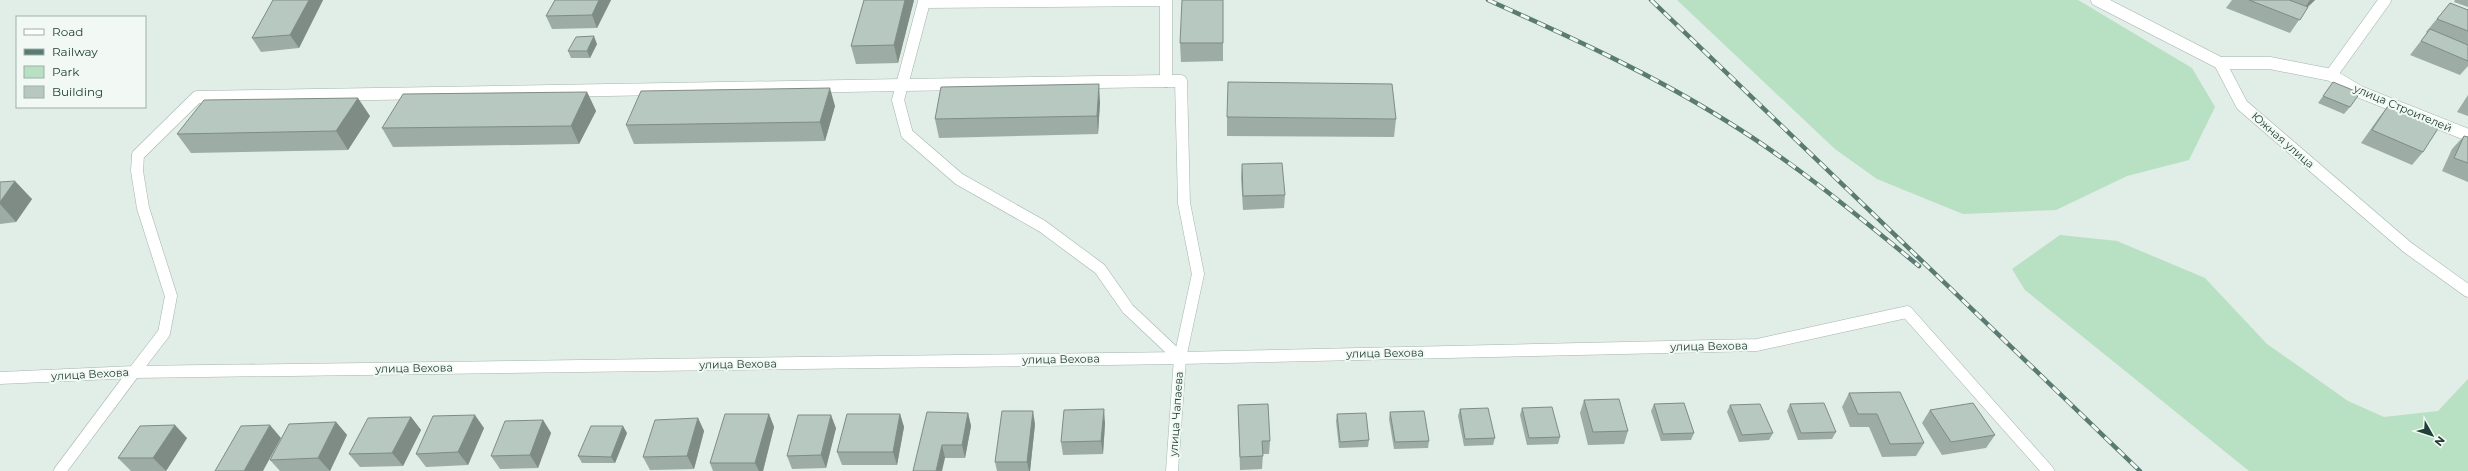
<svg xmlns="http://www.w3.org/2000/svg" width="2468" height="471" font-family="Montserrat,sans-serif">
<rect width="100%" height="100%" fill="#e1ede7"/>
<g fill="#b8e0c2">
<polygon points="1677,0 2078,0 2192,68 2215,107 2189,160 2127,176 2056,210 1963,214 1877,179 1835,149"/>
<polygon points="2060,235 2117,241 2205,278 2267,344 2348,401 2384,417 2438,411 2468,379 2468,471 2249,471 2025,290 2012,269"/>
</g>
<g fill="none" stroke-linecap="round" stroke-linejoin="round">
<defs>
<g id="lane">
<polyline points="902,85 898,100 907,134 959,179 1042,226 1100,269 1128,309 1180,358 1198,274 1184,203 1181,81 1166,81"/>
<polyline points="902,85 924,2 1166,0 1166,81"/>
<polyline points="902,85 1166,81"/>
<polyline points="134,372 164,333 171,296 143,208 137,171 138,155 197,97 902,85"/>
</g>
<g id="street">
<polyline points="2097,0 2220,63 2242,105 2407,247 2468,291"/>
<polyline points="2220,63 2270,63 2331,75 2360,92 2468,135"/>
<polyline points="2331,75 2385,0"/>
<polyline points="0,378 134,372 1180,358 1757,345 1907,312 2048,471"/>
<polyline points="60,471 134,372"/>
</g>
<polyline id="secondary" points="1172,471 1180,358"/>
</defs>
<use href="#lane" stroke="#a3b5ae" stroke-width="13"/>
<use href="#street" stroke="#a3b5ae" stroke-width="13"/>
<use href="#secondary" stroke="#9ebab0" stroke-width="13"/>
<use href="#lane" stroke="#fff" stroke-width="12"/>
<use href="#street" stroke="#fff" stroke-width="12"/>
<use href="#secondary" stroke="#fff" stroke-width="12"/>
<defs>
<g id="rail">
<path d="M1488 0C1570 37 1652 74 1728 122 1796 164 1857 215 1919 266"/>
<polyline points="1651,0 2140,471"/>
</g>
</defs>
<use href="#rail" stroke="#5a7b72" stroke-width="4.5"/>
<use href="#rail" stroke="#f2f9f5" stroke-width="3" stroke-dasharray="9" stroke-linecap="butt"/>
</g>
<g fill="#9daca5">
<polygon points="273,0 323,0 299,48 261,52 252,38"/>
<polygon points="555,0 611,0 597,28 552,29 546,16"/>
<polygon points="864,0 914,0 898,63 856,64 851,46"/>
<polygon points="1223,0 1223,61 1181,62 1180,43"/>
<polygon points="2232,0 2315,0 2308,7 2290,33 2226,8"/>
<polygon points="2455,0 2468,0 2468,7 2454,2"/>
<polygon points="2450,3 2468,10 2468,66 2460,75 2410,55 2427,33 2426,32"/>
<polygon points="597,44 590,58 571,58 568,51"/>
<polygon points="2333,82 2350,107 2344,114 2318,103"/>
<polygon points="587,92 596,111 579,144 393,147 382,128"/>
<polygon points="2468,95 2468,116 2457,112"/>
<polygon points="1100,102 1098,134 939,138 935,119"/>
<polygon points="835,106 825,141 634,144 626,125"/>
<polygon points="2388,106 2423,152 2412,165 2361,143 2378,119"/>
<polygon points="370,116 348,150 191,153 177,134"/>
<polygon points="1227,117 1396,119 1394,137 1227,136"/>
<polygon points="2464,136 2468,137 2468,182 2442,171 2452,149"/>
<polygon points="1242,164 1285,195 1284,208 1243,210 1241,178"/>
<polygon points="0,182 32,199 16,222 0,224"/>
<polygon points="1849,393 1924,443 1916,456 1882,457 1869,427 1850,427 1842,407"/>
<polygon points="1584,400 1628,431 1624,444 1588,445 1580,413"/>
<polygon points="1654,404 1694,433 1691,440 1661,441 1651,411"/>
<polygon points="1790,404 1836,432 1832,439 1798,440 1787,411"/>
<polygon points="1238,405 1270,441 1269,454 1263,454 1262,469 1240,470"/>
<polygon points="1730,405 1773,433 1769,440 1739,442 1727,412"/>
<polygon points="1522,408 1560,437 1558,444 1527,445 1520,415"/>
<polygon points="1460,409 1495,438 1493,445 1464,446 1458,416"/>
<polygon points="1930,410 1995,435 1986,448 1942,455 1922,423"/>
<polygon points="1390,412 1429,441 1428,448 1394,449 1389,419"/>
<polygon points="968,413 971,426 965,458 945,458 913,471"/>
<polygon points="769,414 774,427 763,471 713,471 710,463"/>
<polygon points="900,414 904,427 897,465 842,465 837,452"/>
<polygon points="1337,414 1369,440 1368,447 1339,448 1336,421"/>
<polygon points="411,417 421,430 403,466 360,467 349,454"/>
<polygon points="698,418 704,431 694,469 650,470 643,457"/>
<polygon points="543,420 551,433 538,468 500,469 491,456"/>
<polygon points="336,422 347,435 330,471 280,471 270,460"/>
<polygon points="1105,423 1103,454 1063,455 1061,442"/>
<polygon points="1035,424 1030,471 997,471 995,462"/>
<polygon points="484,428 468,465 426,467 416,454"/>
<polygon points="836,428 826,468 792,469 787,456"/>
<polygon points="627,433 615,463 582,463 578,456"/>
<polygon points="187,438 166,471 131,471 118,458"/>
</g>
<g fill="#7f8c86">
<polygon points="309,0 323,0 299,48 290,35"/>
<polygon points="599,0 611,0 597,28 592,15"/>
<polygon points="905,0 914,0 898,63 894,45"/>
<polygon points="2310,0 2315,0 2302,12"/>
<polygon points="594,36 597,44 590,58 587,51"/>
<polygon points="1099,84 1100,102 1098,134 1097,116"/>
<polygon points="830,88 835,106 825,141 820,122"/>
<polygon points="587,92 596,111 579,144 571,126"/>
<polygon points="358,98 370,116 348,150 336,131"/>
<polygon points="15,181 32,199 16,222 0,204 0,202"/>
<polygon points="1104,409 1105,423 1103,454 1101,441"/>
<polygon points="1033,411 1035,424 1030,471 1029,471 1027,462"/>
<polygon points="968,413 971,426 965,458 962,445"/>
<polygon points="769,414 774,427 763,471 759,471 755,463"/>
<polygon points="900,414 904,427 897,465 893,452"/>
<polygon points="475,415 484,428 468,465 458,452"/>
<polygon points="831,415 836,428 826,468 821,455"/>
<polygon points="411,417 421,430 403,466 392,453"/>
<polygon points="698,418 704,431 694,469 687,456"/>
<polygon points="543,420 551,433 538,468 530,455"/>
<polygon points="336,422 347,435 330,471 318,458"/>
<polygon points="175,425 187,438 166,471 153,458"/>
<polygon points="270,425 281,438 263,471 244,471"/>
<polygon points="623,426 627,433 615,463 611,457"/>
<polygon points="942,445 945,458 942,471 936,471"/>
</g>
<g fill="#b6c8c0" stroke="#7f8c86">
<polygon points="273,0 309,0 290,35 252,38"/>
<polygon points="555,0 599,0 592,15 546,16"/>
<polygon points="864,0 905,0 894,45 851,46"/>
<polygon points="1182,0 1223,0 1223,43 1180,43"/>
<polygon points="2249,0 2289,0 2308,7 2300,20"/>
<polygon points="2450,3 2468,10 2468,31 2437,19"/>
<polygon points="2430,29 2468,45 2468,61 2421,41"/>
<polygon points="594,36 587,51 568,51 576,37"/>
<polygon points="1228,82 1392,84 1396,119 1227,117"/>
<polygon points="2333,82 2360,93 2350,107 2323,96"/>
<polygon points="1099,84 1097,116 935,119 941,87"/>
<polygon points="830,88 820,122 626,125 641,91"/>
<polygon points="587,92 571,126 382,128 403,94"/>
<polygon points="358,98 336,131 177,134 204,100"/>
<polygon points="2388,106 2439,127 2423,152 2372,130"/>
<polygon points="2464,136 2468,137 2468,163 2454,158"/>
<polygon points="1282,163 1285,195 1243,196 1242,164"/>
<polygon points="15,181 0,202 0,182"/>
<polygon points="1900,392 1924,443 1890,444 1877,414 1858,414 1849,393"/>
<polygon points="1619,399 1628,431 1593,432 1584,400"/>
<polygon points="1684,403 1694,433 1663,434 1654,404"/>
<polygon points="1824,403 1836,432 1801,433 1790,404"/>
<polygon points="1973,403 1995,435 1951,442 1930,410"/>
<polygon points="1268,404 1270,441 1262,441 1263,456 1240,457 1238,405"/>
<polygon points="1760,404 1773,433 1742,435 1730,405"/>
<polygon points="1552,407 1560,437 1529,438 1522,408"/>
<polygon points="1488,408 1495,438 1465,439 1460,409"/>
<polygon points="1104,409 1101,441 1061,442 1064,410"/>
<polygon points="1002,411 1033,411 1027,462 995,462"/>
<polygon points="1424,411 1429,441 1395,442 1390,412"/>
<polygon points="927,412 968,413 962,445 942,445 936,471 913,471"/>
<polygon points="1366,413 1369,440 1340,442 1337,414"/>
<polygon points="725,414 769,414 755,463 710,463"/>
<polygon points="847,414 900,414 893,452 837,452"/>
<polygon points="475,415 458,452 416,454 433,416"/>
<polygon points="798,415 831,415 821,455 787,456"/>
<polygon points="411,417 392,453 349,454 368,418"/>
<polygon points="698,418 687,456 643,457 655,420"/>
<polygon points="543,420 530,455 491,456 505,421"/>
<polygon points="336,422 318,458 270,460 289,424"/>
<polygon points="175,425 153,458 118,458 140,426"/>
<polygon points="270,425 244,471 215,471 241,426"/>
<polygon points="591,426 623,426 611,457 578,456"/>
</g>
<g text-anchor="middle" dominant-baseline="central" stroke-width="4" stroke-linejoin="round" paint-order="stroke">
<g font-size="11" fill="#203f36" stroke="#f2f9f5">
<text transform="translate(2403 108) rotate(23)">улица Строителей</text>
<text transform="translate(2283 140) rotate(41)">Южная улица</text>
<text transform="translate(1709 346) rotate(-1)">улица Вехова</text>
<text transform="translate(1385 353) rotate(-1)">улица Вехова</text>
<text transform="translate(1061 359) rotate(-1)">улица Вехова</text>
<text transform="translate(738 364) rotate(-1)">улица Вехова</text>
<text transform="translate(414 368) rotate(-1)">улица Вехова</text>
<text transform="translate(90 374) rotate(-3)">улица Вехова</text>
<text transform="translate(1176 414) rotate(-86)">улица Чапаева</text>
</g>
</g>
<rect x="16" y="16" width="130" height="92" fill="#f2f9f5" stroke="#9eafa9"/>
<rect x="24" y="29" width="20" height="6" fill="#ffffff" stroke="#9eafa9"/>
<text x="52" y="36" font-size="12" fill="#203f36">Road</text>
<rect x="24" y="49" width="20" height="6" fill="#5a7b72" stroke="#9eafa9"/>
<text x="52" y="56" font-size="12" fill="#203f36">Railway</text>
<rect x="24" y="66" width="20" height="12" fill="#b8e0c2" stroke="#9eafa9"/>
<text x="52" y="76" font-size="12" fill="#203f36">Park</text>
<rect x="24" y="86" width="20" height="12" fill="#b6c8c0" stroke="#9eafa9"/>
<text x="52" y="96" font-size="12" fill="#203f36">Building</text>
<g transform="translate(2432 435) rotate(129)" stroke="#f2f9f5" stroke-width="3" paint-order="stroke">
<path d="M0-3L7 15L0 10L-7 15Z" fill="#203f36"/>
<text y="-6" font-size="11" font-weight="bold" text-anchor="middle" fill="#203f36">N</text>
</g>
</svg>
